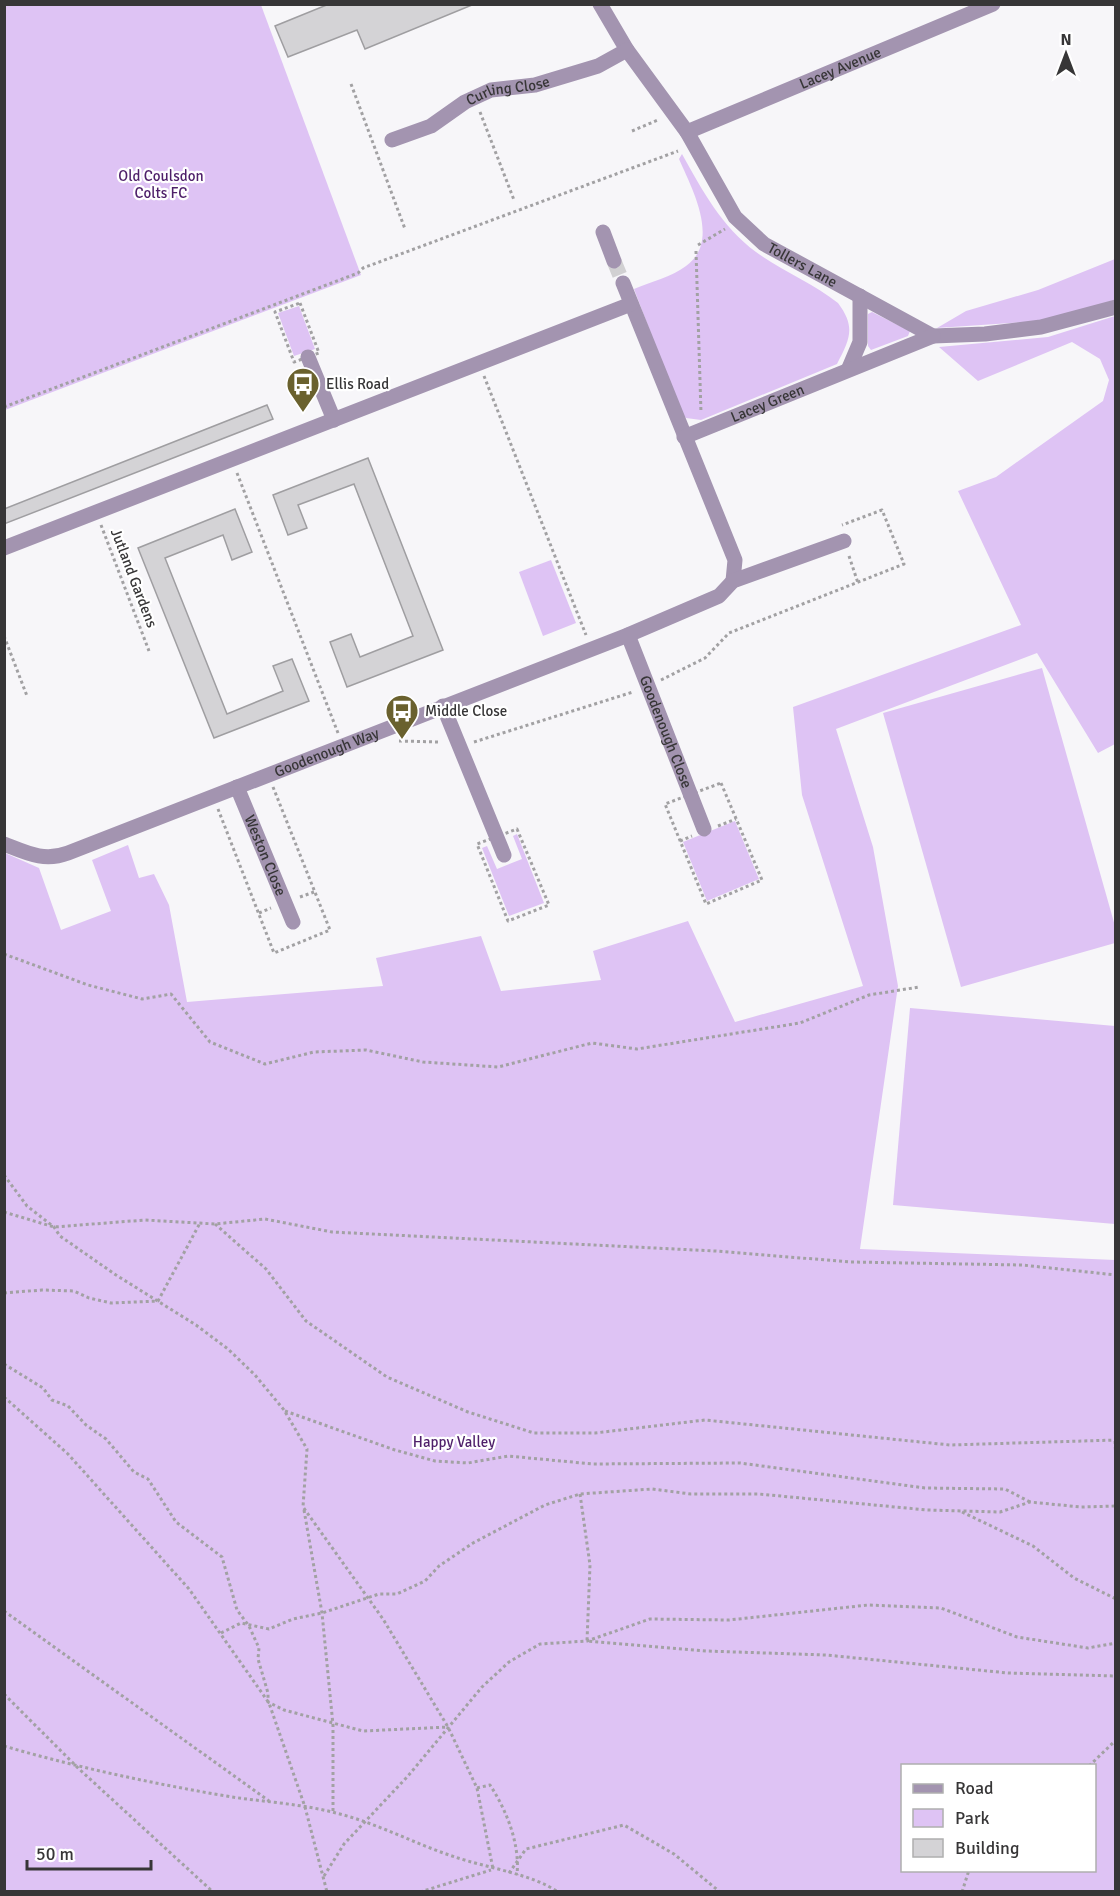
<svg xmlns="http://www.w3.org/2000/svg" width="1120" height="1896" font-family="Signika,sans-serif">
<rect width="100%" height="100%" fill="#f7f6f9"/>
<g fill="#dec3f4" fill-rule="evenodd">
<polygon points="4,5 261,5 361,275 5,410"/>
<path d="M682 154C702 190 722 227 756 252 782 271 813 283 838 303 856 327 850 339 837 364L701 420 686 418 681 413 634 289C650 282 672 277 686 266 721 241 692 189 679 159Z"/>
<polygon points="1115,259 1115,300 1041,321 937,328 966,311 1038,290"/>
<polygon points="299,306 315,349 294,356 278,313"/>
<polygon points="872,312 910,331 908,336 871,350 868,346 868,314"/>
<path d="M1115 316V744L1098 753 1037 653 836 729 873 847 898 986 860 1249 1115 1260V1891H5V853L39 868 61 930 111 911 92 860 128 845 139 878 154 874 169 905 187 1002 383 986 376 958 481 936 501 991 601 980 593 951 688 921 735 1022 863 986 802 795 793 707 1021 625 958 491 996 477 1103 401 1109 380 1100 359 1072 342 978 381 939 347 1048 337ZM902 1766H1094V1870H902Z"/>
<polygon points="551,560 576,623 543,636 519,572"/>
<polygon points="1042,668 1115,926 1115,943 961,987 883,713"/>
<polygon points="735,821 759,879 707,901 683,842"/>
<polygon points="517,834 544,903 509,916 482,848 487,846 497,869 522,859 513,836"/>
<polygon points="910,1008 1115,1026 1115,1224 893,1205"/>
</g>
<g fill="#d4d3d6" stroke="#9f9ea1" stroke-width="1.5">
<polygon points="329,4 472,4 472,5 365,49 357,30 288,57 275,26"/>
<polygon points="267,405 273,419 4,524 4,509"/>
<polygon points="368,458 443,650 347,687 330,642 351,634 360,657 413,636 354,484 298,505 307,528 288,535 273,495"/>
<polygon points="235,509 252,552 232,560 223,535 165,558 227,714 283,691 273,666 292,659 309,701 214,738 138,548"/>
</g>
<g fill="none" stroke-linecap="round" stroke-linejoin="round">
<polyline stroke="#d1d0d2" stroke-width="15" stroke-dasharray="15 8" stroke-linecap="butt" points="614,261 623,283"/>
<g stroke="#a2a1a3" stroke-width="3" stroke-dasharray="3 3" stroke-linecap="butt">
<polyline points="351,84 405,229"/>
<polyline points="480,112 514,200"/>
<polyline points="632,131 658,120"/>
<polyline points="698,245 725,229"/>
<polyline points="696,251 701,413"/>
<polygon points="300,303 319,353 294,362 275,312"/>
<polyline points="484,376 586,635"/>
<polyline points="4,407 358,273 363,268 678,151"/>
<polyline points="237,473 338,733"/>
<polyline points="101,525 149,651"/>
<polyline points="849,556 858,583"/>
<polyline points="4,636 27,696"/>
<polyline points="661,680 705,658 729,633 904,564 882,510 842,525"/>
<polyline points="399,741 440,742"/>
<polyline points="474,742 633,692"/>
<polygon points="721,783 762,880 706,904 665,804"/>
<polyline points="218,809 274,953 330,930 273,787"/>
<polyline points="718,826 736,819"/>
<polygon points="517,829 549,905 508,921 477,844"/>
<polyline points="680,841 692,836"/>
<polyline points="300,897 314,892"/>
<polyline points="259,913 271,908"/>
<polyline points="4,954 88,985 142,999 171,994 210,1042 265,1064 314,1052 366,1050 423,1062 498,1067 592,1043 637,1049 800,1023 869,995 919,987"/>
<polyline points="4,1175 27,1206 54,1227 60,1236 116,1275 196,1325 228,1349 255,1375 284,1410 307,1449 303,1507 383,1619 448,1727 477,1788 493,1869"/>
<polyline points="4,1212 54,1227 145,1220 215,1224 265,1219 332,1232 715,1251 851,1262 1022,1265 1116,1275"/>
<polyline points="215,1224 266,1269 306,1321 387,1377 468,1412 534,1433 595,1433 705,1420 950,1445 1116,1440"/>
<polyline points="4,1293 42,1290 74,1291 89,1298 111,1303 158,1301 200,1223"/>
<polyline points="4,1364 43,1388 52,1400 68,1406 86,1425 106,1439 134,1472 148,1479 176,1522 222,1557 237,1610 249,1626 259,1648 258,1659 268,1693 268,1702 284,1710 363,1731 448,1727"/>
<polyline points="4,1397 68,1454 189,1589 269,1703 305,1807 327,1892"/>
<polyline points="285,1411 395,1450 435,1461 468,1463 508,1456 593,1464 740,1463 925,1488 1005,1489 1030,1502"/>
<polyline points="1115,1441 1116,1461"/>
<polyline points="580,1494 590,1565 587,1641 706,1651 826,1655 1008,1673 1116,1676"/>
<polyline points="304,1510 322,1613 333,1725 333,1812"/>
<polyline points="962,1512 1033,1546 1074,1578 1116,1599"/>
<polyline points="4,1611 269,1801"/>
<polyline points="221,1633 241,1623 269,1629 293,1619 322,1613 379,1594 397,1594 425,1581 439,1566 473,1543 545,1505 580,1494 652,1489 691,1494 759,1494 927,1510 1000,1512 1030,1502 1081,1507 1116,1506"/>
<polyline points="4,1694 78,1768 213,1892"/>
<path d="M4 1746C79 1768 155 1784 232 1797 266 1802 302 1804 336 1813 377 1823 415 1844 455 1857 487 1868 532 1874 558 1892"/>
<polyline points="1089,1766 1116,1740"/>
<path d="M477 1788 490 1785C507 1811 520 1844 517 1875"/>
<polyline points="509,1873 526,1849 624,1825 674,1854 720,1892"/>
<polyline points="324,1876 344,1844 408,1776 482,1687 509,1662 540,1644 587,1641 650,1619 729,1620 868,1605 941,1608 1017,1637 1088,1648 1116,1643"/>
<polyline points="420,1892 491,1870"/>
<polyline points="962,1892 969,1870"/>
</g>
<g stroke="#a394b0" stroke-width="15">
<path id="s1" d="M600 4 627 50 687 132 735 217 764 244 933 336 985 334 1041 327 1116 307"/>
<path id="s2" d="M687 132 993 4"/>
<path id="s3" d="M392 140 431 126 465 102 491 90 535 85 598 66 627 50"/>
<polyline points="603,232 614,261"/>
<polyline points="623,283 735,560 733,581"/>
<polyline points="308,357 334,420"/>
<polyline points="849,368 860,342 860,296"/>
<path id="s4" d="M684 437 933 336"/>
<polyline points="4,548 631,304"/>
<path id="s5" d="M628 635 704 829"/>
<polyline points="443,706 504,855"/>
<path id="s6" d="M237 787 293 922"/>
<path id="s7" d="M4 844C27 853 44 862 68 853L628 635 719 596 733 581 844 541"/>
</g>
</g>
<defs>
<symbol id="bus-pin" viewBox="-11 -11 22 30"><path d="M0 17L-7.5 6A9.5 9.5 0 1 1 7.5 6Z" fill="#6a612e" stroke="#fff"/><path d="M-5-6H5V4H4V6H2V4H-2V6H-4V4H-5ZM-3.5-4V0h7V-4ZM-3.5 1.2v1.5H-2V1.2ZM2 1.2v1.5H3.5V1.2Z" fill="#fff"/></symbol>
</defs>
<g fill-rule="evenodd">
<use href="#bus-pin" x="284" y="365" width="38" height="52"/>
<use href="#bus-pin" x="383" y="692" width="38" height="52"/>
</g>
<g text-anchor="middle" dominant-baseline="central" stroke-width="4.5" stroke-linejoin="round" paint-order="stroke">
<g font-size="15" fill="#373637" stroke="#fff">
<text stroke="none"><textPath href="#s2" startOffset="166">Lacey Avenue</textPath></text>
<text stroke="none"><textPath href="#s3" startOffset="128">Curling Close</textPath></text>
<text stroke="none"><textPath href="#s1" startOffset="336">Tollers Lane</textPath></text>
<text stroke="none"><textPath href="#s4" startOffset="90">Lacey Green</textPath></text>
<text transform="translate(134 578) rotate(69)">Jutland Gardens</text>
<text stroke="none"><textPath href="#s5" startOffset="104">Goodenough Close</textPath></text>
<text stroke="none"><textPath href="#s7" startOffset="344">Goodenough Way</textPath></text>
<text stroke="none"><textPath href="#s6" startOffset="74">Weston Close</textPath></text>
</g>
<g font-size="15" fill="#4e1f6a" stroke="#fff">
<text x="161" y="176">Old Coulsdon<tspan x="161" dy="17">Colts FC</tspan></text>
<text x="454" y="1442">Happy Valley</text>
</g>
<g font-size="15" fill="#373637" stroke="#fff" text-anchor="start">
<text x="326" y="384">Ellis Road</text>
<text x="425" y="711">Middle Close</text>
</g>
</g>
<rect width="1120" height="1896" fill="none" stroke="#373637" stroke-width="12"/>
<rect x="901" y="1764" width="195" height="108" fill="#ffffff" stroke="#afafaf" stroke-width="1.5"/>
<rect x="913" y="1784" width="30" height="9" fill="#a394b0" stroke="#afafaf" stroke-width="1.5"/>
<text x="955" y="1794" font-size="18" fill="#373637">Road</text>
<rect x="913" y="1809" width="30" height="18" fill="#dec3f4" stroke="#afafaf" stroke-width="1.5"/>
<text x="955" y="1824" font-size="18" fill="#373637">Park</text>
<rect x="913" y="1839" width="30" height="18" fill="#d4d3d6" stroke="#afafaf" stroke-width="1.5"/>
<text x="955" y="1854" font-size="18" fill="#373637">Building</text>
<g transform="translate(1066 54)" stroke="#ffffff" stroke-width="4.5" paint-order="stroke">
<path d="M0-4.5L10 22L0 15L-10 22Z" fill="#373637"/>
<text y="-9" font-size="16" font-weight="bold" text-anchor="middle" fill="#373637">N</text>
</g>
<path d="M27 1860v9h124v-9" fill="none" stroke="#373637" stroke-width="3"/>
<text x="36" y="1860" font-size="18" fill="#373637" stroke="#ffffff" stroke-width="4.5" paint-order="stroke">50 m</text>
</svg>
